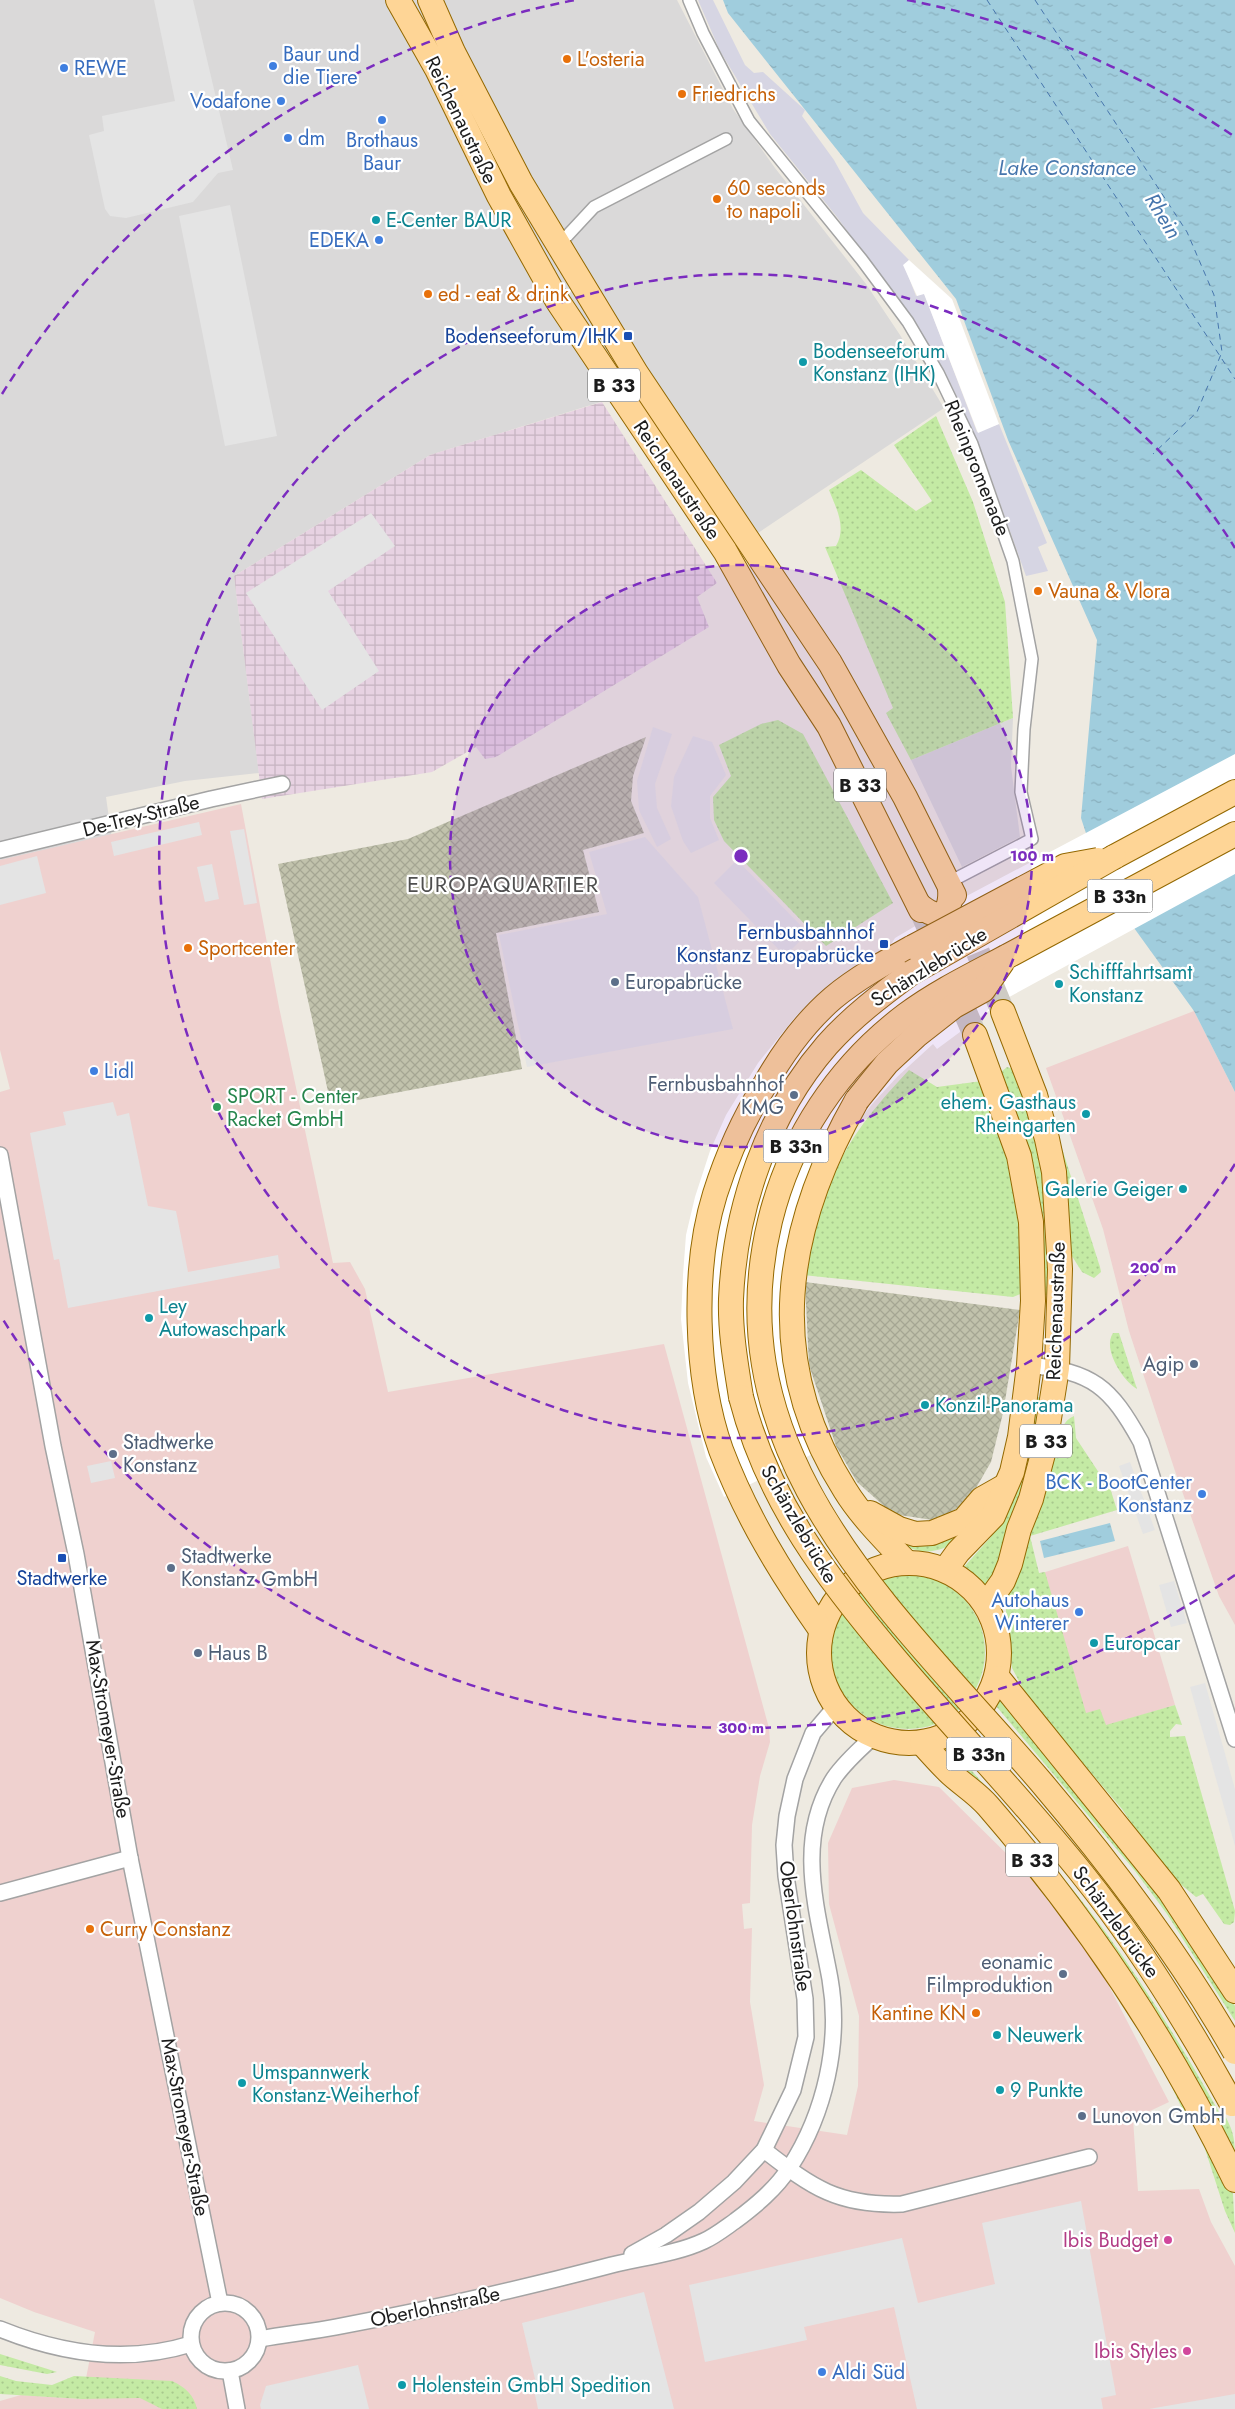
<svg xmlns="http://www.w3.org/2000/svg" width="1235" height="2409" font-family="Jost,sans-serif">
<defs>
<pattern id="industrial-grid" width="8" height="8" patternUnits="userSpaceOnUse" patternTransform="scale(1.25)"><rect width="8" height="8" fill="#e7d2e2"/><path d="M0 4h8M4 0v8" fill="none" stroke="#c6b4c1"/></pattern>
<pattern id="construction-cross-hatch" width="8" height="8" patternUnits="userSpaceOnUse" patternTransform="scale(1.25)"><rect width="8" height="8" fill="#c1c2ac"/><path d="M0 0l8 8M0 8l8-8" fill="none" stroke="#a5a693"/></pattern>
<pattern id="grass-dots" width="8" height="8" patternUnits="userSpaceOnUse" patternTransform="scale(1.25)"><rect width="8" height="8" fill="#c4eaa4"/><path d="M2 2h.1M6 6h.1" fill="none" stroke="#a8c88d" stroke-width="1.8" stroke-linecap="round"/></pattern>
<pattern id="water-ripples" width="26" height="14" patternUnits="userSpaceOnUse" patternTransform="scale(1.25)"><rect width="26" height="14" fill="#a0cddd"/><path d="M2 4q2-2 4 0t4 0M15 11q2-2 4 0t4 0" fill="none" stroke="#89afbd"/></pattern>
</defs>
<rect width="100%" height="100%" fill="#eeeae1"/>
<g fill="#dad9d9">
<polygon points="0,0 677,0 733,109 775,168 866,284 900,335 944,408 755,535 652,386 430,455 234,576 259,773 185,781 106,797 116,868 0,1012"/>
<polygon points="1013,718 1011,766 1020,837 962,867 911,760"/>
</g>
<g fill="#efd1cf">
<polygon points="241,804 279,1007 333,1263 350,1262 365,1289 388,1392 664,1344 769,1728 770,1742 760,1776 752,1825 750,1903 742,1904 744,1929 752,1928 750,2002 764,2085 754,2121 847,2135 858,2086 859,2016 829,1904 828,1843 852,1788 894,1780 939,1787 1028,1875 1097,1963 1169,2102 1133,2119 1138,2191 1199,2189 1211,2222 1235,2266 1235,2409 0,2409 0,2401 21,2395 82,2399 95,2332 34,2312 0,2298 0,1092 10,1089 0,1050 0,860"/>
<polygon points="1194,1011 1235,1092 1235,1625 1219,1596 1175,1471 1129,1331 1103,1229 1046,1068"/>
<polygon points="1128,1546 1175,1705 1086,1732 1039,1574"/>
</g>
<polygon fill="url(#industrial-grid)" points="602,402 717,583 697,597 709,627 496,757 485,759 476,747 432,772 262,799 234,576 430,455"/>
<g fill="url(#construction-cross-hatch)">
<polygon points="646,737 633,776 631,801 644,833 583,850 599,912 496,933 522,1069 331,1105 278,864 408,839"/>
<polygon points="805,1282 1020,1310 1003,1413 991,1462 969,1500 939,1521 893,1514 857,1482 836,1446 809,1365"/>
</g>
<g fill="url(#grass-dots)">
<path d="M936 416 973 502 1005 602 1013 718 911 760 886 713 893 708 825 547 836 546C847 527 836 508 829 490L861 470 916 511 932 501 894 445Z"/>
<polygon points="778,720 803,734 893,903 826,946 724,841 714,820 713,797 731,776 719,745 761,724"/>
<polygon points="1007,1067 1013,1069 1036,1133 1045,1189 1050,1295 1043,1295 1001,1072"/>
<path d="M909 1070 937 1087 982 1081 1005 1146 1021 1220 1023 1293 1013 1297 803 1275C812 1240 820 1205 835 1172 852 1133 881 1100 909 1070Z"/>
<polygon points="1057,1133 1100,1267 1101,1272 1094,1278 1082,1272 1070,1253"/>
<path d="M1113 1333H1119L1137 1389C1123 1381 1102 1349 1113 1333Z"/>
<polygon points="1037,1397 1042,1398 1034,1451 989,1591 964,1567 990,1538 1004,1517"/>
<path d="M1074 1416 1076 1438 1111 1491 1117 1510 1030 1536 1039 1573 1045 1572 1086 1713 1100 1709 1106 1725 1175 1705 1182 1725 1176 1724 1170 1731V1737L1185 1736 1235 1911 1234 1922 1230 1925 1224 1924 1203 1894 1196 1897 1173 1878 1159 1864 1122 1809 1029 1700 1012 1668 1006 1619V1596L1056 1443C1060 1433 1063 1420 1074 1416Z"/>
<path d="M957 1536 959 1540C939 1553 921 1556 900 1543L903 1539 941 1541Z"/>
<circle cx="908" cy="1652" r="77"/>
<polygon points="1000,1696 1140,1867 1205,1959 1235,2006 1235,2021 1167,1914 1135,1871 996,1706"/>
<path d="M950 1746C1002 1805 1054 1863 1101 1926 1145 1986 1183 2048 1219 2112L1222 2110C1234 2132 1235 2137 1235 2163L1202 2097 938 1751Z"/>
<polygon points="1169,2081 1180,2094 1233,2194 1235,2233 1225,2211 1205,2149 1193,2124 1186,2117"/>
<polygon points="0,2354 57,2372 47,2374 0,2365"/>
<path d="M0 2376 16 2381 52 2385 74 2376 172 2381C185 2387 194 2395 197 2409H162L140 2398 82 2399 0 2394Z"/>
</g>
<g fill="#e4e4e4">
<polygon points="154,0 193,0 233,170 218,173 193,202 126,218 110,216 105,209 89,135 104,131 102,116 175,101"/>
<polygon points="230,205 277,436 225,446 179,216"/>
<polygon points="371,513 395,546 328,591 379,671 322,710 246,593"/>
<polygon points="653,727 672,734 655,784 657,808 671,839 657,847 639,810 637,781"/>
<polygon points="693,736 712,742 726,775 710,796 710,818 719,840 691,853 683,841 671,806 674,777"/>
<polygon points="199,822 202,835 114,856 111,842"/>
<polygon points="244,829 257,903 244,905 230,831"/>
<polygon points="645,837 698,897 733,1029 527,1067 499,935 607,914 589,852"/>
<polygon points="37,856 46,893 0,905 0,866"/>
<polygon points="737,860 808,933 785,956 714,883"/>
<polygon points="212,864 219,899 205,902 197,867"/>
<polygon points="113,1102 117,1116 129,1113 148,1206 176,1211 188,1272 278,1255 280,1268 68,1308 59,1259 54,1260 30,1133 66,1125 63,1112"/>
<polygon points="111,1461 115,1478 91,1483 87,1466"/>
<polygon points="1130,1462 1155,1530 1143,1534 1119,1466"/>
<polygon points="1174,1581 1187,1623 1171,1627 1159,1585"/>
<polygon points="1205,1683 1235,1789 1235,1846 1190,1687"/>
<polygon points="1081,2201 1116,2395 1101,2398 1103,2409 917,2409 894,2307 804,2327 807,2340 705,2362 689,2285 902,2238 918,2303 995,2284 982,2223"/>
<polygon points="644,2292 674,2409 538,2409 533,2385 536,2383 522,2323"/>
<polygon points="358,2365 369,2409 261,2409 260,2405 266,2386"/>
<polygon points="1235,2394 1235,2409 1149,2409"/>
</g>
<polygon fill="#d6d5e3" points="698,0 713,0 745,65 754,73 763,72 805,110 802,116 834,160 863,213 909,260 904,265 916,296 924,293 977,432 999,424 1047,543 1038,547 1048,571 1026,576 981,450 949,380 919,330 837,217 770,134 720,51"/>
<g fill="url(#water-ripples)">
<polygon points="723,0 1235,0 1235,1131 1235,1092 1194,1011 1103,885 1081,818 1097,640 1008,440 956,299 728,13"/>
<polygon points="1110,1523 1115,1541 1044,1558 1040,1541"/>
</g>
<g fill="#fff">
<polygon points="909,260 952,299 999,424 978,433 924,294 917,296 903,265"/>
<polygon points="1235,754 1235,874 1002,1001 937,1049 933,1044 897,1077 873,1103 849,1134 803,1251 804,1370 831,1445 724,1497 706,1457 688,1383 681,1319 683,1275 686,1235 695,1197 710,1151 726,1115 758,1063 796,1016 841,977 890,946 895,938 961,899"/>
</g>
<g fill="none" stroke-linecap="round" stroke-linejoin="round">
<g stroke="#4776ad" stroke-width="1" stroke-dasharray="6 5" stroke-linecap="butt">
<polyline points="987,0 1235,379"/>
<polyline points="1035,0 1187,232 1214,295 1222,352 1197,412 1153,454"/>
</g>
<g stroke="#cecbc3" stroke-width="24" stroke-dasharray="24 12" stroke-linecap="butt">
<polyline points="921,910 975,1035"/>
<polyline points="964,919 1003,1012"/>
</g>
<defs>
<g id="pedestrian">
<polyline points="689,0 703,33 749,121 862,260 908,322 938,373 972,444 1013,561 1032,659 1024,729 1021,792 1032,839 959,877"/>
<polyline points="567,236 594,207 726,139"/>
</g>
<g id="minor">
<polyline points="0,850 211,799 282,784"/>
<polyline points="0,1155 53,1446 76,1554 130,1858 220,2303"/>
<path d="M1029 1365C1093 1372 1110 1386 1141 1442L1235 1739"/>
<polyline points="0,1893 130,1858"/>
<path d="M764 2150C813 2188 838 2206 902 2204L1089 2157"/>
<polyline points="632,2254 666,2235 699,2212 734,2182 764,2150 793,2090 806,2037 805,1999 786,1876 784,1845 787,1816 795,1779 813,1733 836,1706"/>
<circle cx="225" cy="2337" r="34"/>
<path d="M0 2329C62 2354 127 2364 191 2344"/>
<path d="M260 2339C285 2334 311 2332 336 2327 426 2310 516 2290 604 2267 636 2258 674 2255 704 2241 715 2236 725 2228 735 2221 755 2206 776 2189 790 2167 825 2113 841 2042 830 1979 818 1912 794 1841 834 1778 845 1762 860 1749 873 1737"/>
<polyline points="230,2371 237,2409"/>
</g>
<g id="primary">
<polyline points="398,0 437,69 499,196 557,300 725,551 789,665 829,726 921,910"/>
<polyline points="430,0 453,52 521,183 636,373 830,663 905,797 954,895"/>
<polyline points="1114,857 1235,792"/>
<path d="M919 905C940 923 952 914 950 888"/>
<polyline points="1006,957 1235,834"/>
<path d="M857 1100C784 1228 762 1359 845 1490 861 1516 884 1539 906 1562"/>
<path d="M741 1397C736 1365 730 1332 731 1299 735 1208 767 1114 827 1045 852 1017 881 995 911 973"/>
<polyline points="870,1513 899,1529 915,1534 932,1533 964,1520 982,1499 1005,1486"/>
<circle cx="909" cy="1653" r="90"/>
<polyline points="945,1570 958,1552 993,1516 1012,1472 1020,1437 1029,1365 1033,1301 1031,1222 1019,1156 975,1035"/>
<polyline points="986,1605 1003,1581 1010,1564 1019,1529 1031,1499 1044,1450 1057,1368 1060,1269 1054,1172 1047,1139 1035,1095 1003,1012"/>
<path d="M821 1630C781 1573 746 1516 721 1450 695 1377 692 1268 715 1194 727 1156 743 1120 764 1086 782 1054 805 1022 833 998 857 978 886 962 913 947"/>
<polyline points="998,1678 1169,1890 1235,1991"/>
<path d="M922 1743C930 1752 939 1762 948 1771 960 1783 976 1792 988 1806 1085 1918 1171 2046 1235 2180"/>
</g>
</defs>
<use href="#pedestrian" stroke="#a3a3a3" stroke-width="14"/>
<use href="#minor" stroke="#a3a3a3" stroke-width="18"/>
<use href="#primary" stroke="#936800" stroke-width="26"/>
<use href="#pedestrian" stroke="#fff" stroke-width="11"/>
<use href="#minor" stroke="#fff" stroke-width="15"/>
<use href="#primary" stroke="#fed596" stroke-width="24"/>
<defs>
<g id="primary-bridge">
<polyline points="913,947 1065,866 1098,860"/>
<path d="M1006 957C972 975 937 992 906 1015 838 1066 790 1139 770 1221 712 1460 902 1619 1041 1782 1113 1867 1180 1955 1235 2052"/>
<polyline points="911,973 1114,857"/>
<polyline points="857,1100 887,1063 917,1035 954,1006 983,990 1003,961"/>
<path d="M741 1397C768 1502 828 1580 897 1661 958 1733 1024 1801 1083 1875 1140 1946 1188 2024 1232 2104"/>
</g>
</defs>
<use href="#primary-bridge" stroke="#936800" stroke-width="26" stroke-linecap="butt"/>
<use href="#primary-bridge" stroke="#fed596" stroke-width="24"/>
</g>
<circle cx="741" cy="856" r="291" fill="#7b2cbf" fill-opacity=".12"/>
<g fill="none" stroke="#7b2cbf" stroke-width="2.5" stroke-dasharray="9 6">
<circle cx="741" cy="856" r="291"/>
<path d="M1235 1164A582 582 0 1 1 1235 548"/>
<path d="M1235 1575A872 872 0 0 1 2 1318M2 394A872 872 0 0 1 575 0M907 0A872 872 0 0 1 1235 137"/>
</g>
<g fill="#e8710a" stroke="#fff" stroke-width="2">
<circle cx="567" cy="59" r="5"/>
<circle cx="682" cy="94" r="5"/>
<circle cx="717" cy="199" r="5"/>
<circle cx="428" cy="294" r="5"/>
<circle cx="1038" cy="591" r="5"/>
<circle cx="188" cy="948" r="5"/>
<circle cx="90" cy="1929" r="5"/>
<circle cx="976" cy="2013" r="5"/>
</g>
<g fill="#3f7fe0" stroke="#fff" stroke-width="2">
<circle cx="273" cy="66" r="5"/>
<circle cx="64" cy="68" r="5"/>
<circle cx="281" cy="101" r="5"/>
<circle cx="382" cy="120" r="5"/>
<circle cx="288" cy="138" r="5"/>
<circle cx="379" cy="240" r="5"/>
<circle cx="94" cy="1071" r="5"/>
<circle cx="1202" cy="1494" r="5"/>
<circle cx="1079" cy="1612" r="5"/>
<circle cx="822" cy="2372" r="5"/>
</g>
<g fill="#0f9aa8" stroke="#fff" stroke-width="2">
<circle cx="376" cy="220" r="5"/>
<circle cx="803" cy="362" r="5"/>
<circle cx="1059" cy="984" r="5"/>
<circle cx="1086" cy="1114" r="5"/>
<circle cx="1183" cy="1189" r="5"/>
<circle cx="149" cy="1318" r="5"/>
<circle cx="925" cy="1405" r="5"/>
<circle cx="1094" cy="1643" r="5"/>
<circle cx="997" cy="2035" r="5"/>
<circle cx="242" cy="2083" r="5"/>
<circle cx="1000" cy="2090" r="5"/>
<circle cx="402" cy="2385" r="5"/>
</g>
<g fill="#1a4fb4" stroke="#fff" stroke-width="2">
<rect x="623" y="331" width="10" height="10" rx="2.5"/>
<rect x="879" y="939" width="10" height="10" rx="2.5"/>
<rect x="57" y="1553" width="10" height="10" rx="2.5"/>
</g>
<g fill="#5c6f8a" stroke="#fff" stroke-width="2">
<circle cx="615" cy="982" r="5"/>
<circle cx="794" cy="1095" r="5"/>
<circle cx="1194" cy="1364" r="5"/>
<circle cx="113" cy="1454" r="5"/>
<circle cx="171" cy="1568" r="5"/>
<circle cx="198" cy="1653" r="5"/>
<circle cx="1063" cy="1974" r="5"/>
<circle cx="1082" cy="2116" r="5"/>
</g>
<circle fill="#2e9e5b" stroke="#fff" stroke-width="2" cx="217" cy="1107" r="5"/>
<g fill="#d1479c" stroke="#fff" stroke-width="2">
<circle cx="1168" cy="2240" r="5"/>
<circle cx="1187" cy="2351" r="5"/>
</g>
<g text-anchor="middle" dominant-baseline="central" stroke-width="4.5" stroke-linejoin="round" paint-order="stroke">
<g fill="#fff" stroke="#606060" stroke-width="1">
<rect x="588" y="368.5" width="52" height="33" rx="4"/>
<rect x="834" y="768.5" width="52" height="33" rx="4"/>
<rect x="1087.5" y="879.5" width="65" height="33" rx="4"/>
<rect x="763.5" y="1129.5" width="65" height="33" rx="4"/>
<rect x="1020" y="1424.5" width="52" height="33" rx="4"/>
<rect x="946.5" y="1737.5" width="65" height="33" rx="4"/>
<rect x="1006" y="1843.5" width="52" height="33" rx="4"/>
</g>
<g font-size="19" font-weight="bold" fill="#1c1c1c">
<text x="614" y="385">B 33</text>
<text x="860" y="785">B 33</text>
<text x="1120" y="896">B 33n</text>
<text x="796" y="1146">B 33n</text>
<text x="1046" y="1441">B 33</text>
<text x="979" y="1754">B 33n</text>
<text x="1032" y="1860">B 33</text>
</g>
<g font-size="20" fill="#366cbe" stroke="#fff" text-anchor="start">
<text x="283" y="54">Baur und<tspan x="283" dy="23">die Tiere</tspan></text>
<text x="74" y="68">REWE</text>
<text x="271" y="101" text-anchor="end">Vodafone</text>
<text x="298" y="138">dm</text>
<text x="382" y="140" text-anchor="middle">Brothaus<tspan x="382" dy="23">Baur</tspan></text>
<text x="369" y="240" text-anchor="end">EDEKA</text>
<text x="104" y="1071">Lidl</text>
<text x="1192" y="1482" text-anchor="end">BCK - BootCenter<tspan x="1192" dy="23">Konstanz</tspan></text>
<text x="1069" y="1600" text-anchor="end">Autohaus<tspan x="1069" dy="23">Winterer</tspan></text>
<text x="832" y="2372">Aldi Süd</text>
</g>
<g font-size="20" fill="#c56008" stroke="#fff" text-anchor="start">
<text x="577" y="59">L'osteria</text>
<text x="692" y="94">Friedrichs</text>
<text x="727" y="188">60 seconds<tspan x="727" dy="23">to napoli</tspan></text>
<text x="438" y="294">ed - eat &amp; drink</text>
<text x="1048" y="591">Vauna &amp; Vlora</text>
<text x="198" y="948">Sportcenter</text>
<text x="100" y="1929">Curry Constanz</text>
<text x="966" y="2013" text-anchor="end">Kantine KN</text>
</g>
<g font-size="20" fill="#1c1c1c" stroke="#fff">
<text transform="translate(461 120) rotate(64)">Reichenaustraße</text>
<text transform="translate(977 468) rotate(68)">Rheinpromenade</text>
<text transform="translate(677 480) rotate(56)">Reichenaustraße</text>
<text transform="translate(141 816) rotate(-14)">De-Trey-Straße</text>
<text transform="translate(929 967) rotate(-32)">Schänzlebrücke</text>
<text transform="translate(1056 1311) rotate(-88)">Reichenaustraße</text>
<text transform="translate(799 1524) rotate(60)">Schänzlebrücke</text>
<text transform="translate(108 1729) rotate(80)">Max-Stromeyer-Straße</text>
<text transform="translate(1116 1922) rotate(54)">Schänzlebrücke</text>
<text transform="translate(795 1926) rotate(82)">Oberlohnstraße</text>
<text transform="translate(185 2127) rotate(79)">Max-Stromeyer-Straße</text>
<text transform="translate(435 2307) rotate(-12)">Oberlohnstraße</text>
</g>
<g font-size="20" fill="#0d838f" stroke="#fff" text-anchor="start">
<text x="386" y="220">E-Center BAUR</text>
<text x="813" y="351">Bodenseeforum<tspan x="813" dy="23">Konstanz (IHK)</tspan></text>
<text x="1069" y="972">Schifffahrtsamt<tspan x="1069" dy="23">Konstanz</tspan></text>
<text x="1076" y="1102" text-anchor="end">ehem. Gasthaus<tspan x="1076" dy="23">Rheingarten</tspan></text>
<text x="1173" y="1189" text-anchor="end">Galerie Geiger</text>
<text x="159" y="1306">Ley<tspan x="159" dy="23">Autowaschpark</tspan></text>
<text x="935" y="1405">Konzil-Panorama</text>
<text x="1104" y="1643">Europcar</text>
<text x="1007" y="2035">Neuwerk</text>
<text x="252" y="2072">Umspannwerk<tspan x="252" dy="23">Konstanz-Weiherhof</tspan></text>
<text x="1010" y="2090">9 Punkte</text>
<text x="412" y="2385">Holenstein GmbH Spedition</text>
</g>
<g font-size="20" fill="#164399" stroke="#fff" text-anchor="end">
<text x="618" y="336">Bodenseeforum/IHK</text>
<text x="874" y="932">Fernbusbahnhof<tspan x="874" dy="23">Konstanz Europabrücke</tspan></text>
<text x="62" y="1578" text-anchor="middle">Stadtwerke</text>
</g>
<g font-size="20" fill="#4e5e75" stroke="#fff" text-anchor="start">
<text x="625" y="982">Europabrücke</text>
<text x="784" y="1084" text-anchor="end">Fernbusbahnhof<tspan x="784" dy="23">KMG</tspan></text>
<text x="1184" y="1364" text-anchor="end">Agip</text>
<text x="123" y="1442">Stadtwerke<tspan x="123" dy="23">Konstanz</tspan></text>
<text x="181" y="1556">Stadtwerke<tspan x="181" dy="23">Konstanz GmbH</tspan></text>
<text x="208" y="1653">Haus B</text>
<text x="1053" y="1962" text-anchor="end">eonamic<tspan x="1053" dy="23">Filmproduktion</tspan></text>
<text x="1092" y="2116">Lunovon GmbH</text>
</g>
<g font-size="20" fill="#27864d" stroke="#fff" text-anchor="start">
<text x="227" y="1096">SPORT - Center<tspan x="227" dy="23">Racket GmbH</tspan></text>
</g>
<g font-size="20" fill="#b23c85" stroke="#fff" text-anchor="end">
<text x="1158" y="2240">Ibis Budget</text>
<text x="1177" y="2351">Ibis Styles</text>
</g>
<g font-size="21" font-style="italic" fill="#4776ad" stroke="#fff">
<text x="1067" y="168">Lake Constance</text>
<text transform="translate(1163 216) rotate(58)">Rhein</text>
</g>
<g font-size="22" letter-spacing="1" fill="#4f4f4f" stroke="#fff">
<text x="503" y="884">EUROPAQUARTIER</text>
</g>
</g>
<circle cx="741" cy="856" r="8" fill="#7b2cbf" stroke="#fff" stroke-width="2.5"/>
<g font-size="15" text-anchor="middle" font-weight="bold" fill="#7b2cbf" stroke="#fff" stroke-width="4.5" stroke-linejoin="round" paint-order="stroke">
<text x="1032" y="861">100 m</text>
<text x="1153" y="1273">200 m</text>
<text x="741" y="1733">300 m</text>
</g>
</svg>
